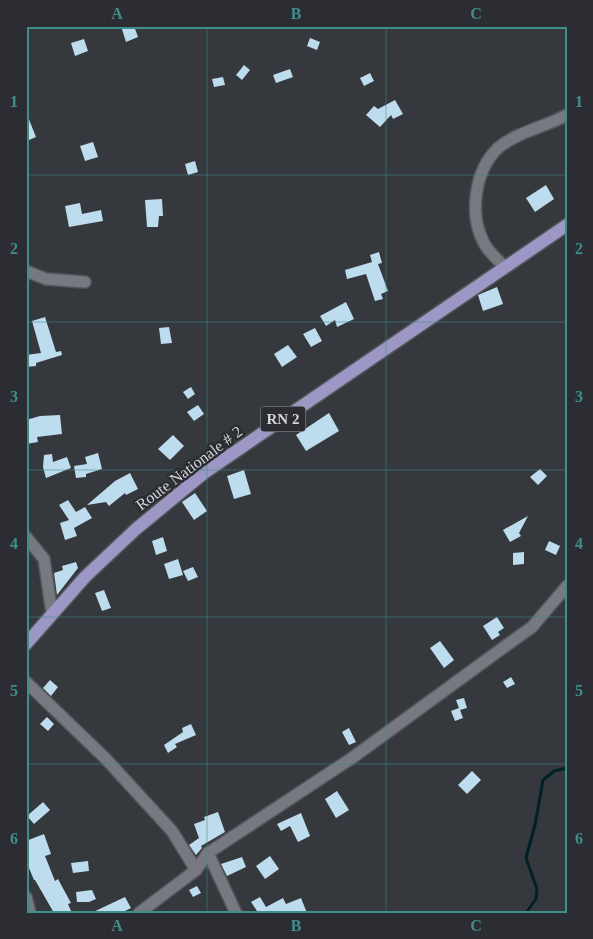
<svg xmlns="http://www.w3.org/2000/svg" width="593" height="939" font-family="Georgia,serif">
<rect width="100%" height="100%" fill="#35383d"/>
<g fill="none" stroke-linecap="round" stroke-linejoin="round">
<polyline stroke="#002125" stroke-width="3" points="526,913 536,899 537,889 526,858 535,825 543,780 554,771 567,768"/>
</g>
<g fill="#bddcee">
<polygon points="121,26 134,26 138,37 126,42"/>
<polygon points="310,38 320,42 317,50 307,46"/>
<polygon points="84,39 88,51 75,56 71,43"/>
<polygon points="244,65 250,70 242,80 236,75"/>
<polygon points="290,69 293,77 276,83 273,75"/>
<polygon points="370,73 374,81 364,86 360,78"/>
<polygon points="223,77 225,85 214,87 212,79"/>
<polygon points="395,100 403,114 393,119 391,115 380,127 366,115 374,106 378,109"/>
<polygon points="26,112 36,137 29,140 26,137"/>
<polygon points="93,142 98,157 85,161 80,146"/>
<polygon points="195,161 198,172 188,175 185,164"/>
<polygon points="546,185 554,199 535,212 526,198"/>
<polygon points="162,199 163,216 159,216 158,227 147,227 145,200"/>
<polygon points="80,203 82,214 101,210 103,221 69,227 65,206"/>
<polygon points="379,252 382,263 378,264 388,291 381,294 383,299 375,301 366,274 347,279 345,270 372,262 370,255"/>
<polygon points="497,287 503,304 483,311 478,295"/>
<polygon points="346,302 354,319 337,327 335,320 326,326 320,316"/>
<polygon points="45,317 56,352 61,351 62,355 36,363 36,366 26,367 26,355 41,353 32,321"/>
<polygon points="169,327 172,343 161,344 159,328"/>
<polygon points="315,328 322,341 311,347 303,334"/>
<polygon points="288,345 297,357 282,367 274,354"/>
<polygon points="191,387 195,394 188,399 183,392"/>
<polygon points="198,405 204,414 194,421 187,412"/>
<polygon points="329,413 339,431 306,451 296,435"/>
<polygon points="60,415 62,434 37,437 38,442 26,444 26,420 40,416"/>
<polygon points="173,435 184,446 170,460 158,449"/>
<polygon points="98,453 102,469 86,474 86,477 76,478 74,466 87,464 85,457"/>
<polygon points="52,454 53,462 67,457 71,468 46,478 43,467 44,455"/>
<polygon points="540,469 547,476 538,485 530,477"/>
<polygon points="244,470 251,494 234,499 227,476"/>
<polygon points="130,473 138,489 126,495 125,493 109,506 106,502 87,505 115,481"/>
<polygon points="195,493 207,511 194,520 182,502"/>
<polygon points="68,500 76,512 85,507 92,518 74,528 77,536 65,540 60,523 69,520 59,505"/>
<polygon points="528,516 519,533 521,536 510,542 503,530"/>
<polygon points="163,537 167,551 156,555 152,541"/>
<polygon points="549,541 560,546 556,555 545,550"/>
<polygon points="524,552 524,564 513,565 513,553"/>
<polygon points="178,559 183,575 169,579 164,564"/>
<polygon points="76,562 78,568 57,595 54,573 63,570 62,566"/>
<polygon points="193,567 198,577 188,581 183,571"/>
<polygon points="104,590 111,608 102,611 95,593"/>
<polygon points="497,617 504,628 498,632 500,635 492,640 483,626"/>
<polygon points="440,641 454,660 444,668 430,648"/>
<polygon points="511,677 515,684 507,688 503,682"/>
<polygon points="50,680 58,687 51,696 43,688"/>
<polygon points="464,698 467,708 460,710 463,718 455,721 451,711 459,708 456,700"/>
<polygon points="47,717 54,724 48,731 40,724"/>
<polygon points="191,724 196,735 175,744 177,747 168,753 164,745 183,732 182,728"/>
<polygon points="349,728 356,742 349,745 342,732"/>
<polygon points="472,771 481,780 467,794 458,785"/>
<polygon points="337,791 349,810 336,818 325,799"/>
<polygon points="43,802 50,810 34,824 27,816"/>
<polygon points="218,812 225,832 201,846 202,848 196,855 189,845 199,838 194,824 205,820 204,817"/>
<polygon points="301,813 310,836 298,842 290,826 281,831 277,824"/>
<polygon points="44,834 51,854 45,856 55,881 58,879 71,903 68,904 72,913 54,913 35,880 34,880 26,861 26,841"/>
<polygon points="270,856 279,869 265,879 256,866"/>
<polygon points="242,857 246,867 227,876 221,864"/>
<polygon points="88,861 89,871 73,873 71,863"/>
<polygon points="197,886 201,893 193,897 189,890"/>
<polygon points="92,890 96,899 89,902 77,902 76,892"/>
<polygon points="125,897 131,908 121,913 91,913"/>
<polygon points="260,897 266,907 283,898 286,904 301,898 307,913 255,913 257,911 251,902"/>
</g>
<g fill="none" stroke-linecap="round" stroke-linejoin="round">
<defs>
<g id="street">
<path d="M505 267C497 259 487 251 483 241 469 213 475 170 498 148 517 132 545 127 567 115"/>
<polyline points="26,271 46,279 85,282"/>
<polyline points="26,537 44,559 52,614"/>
<polyline points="26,682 105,758 172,831 196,870"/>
<polyline points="208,853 236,913"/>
<polyline points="26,897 30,913"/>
<polyline points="139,913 196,870 208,853 352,758 511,642 532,627 567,586"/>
</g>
<polyline id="primary" points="26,644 85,577 136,529 204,473 567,225"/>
</defs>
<use href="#street" stroke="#53565a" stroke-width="14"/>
<use href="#primary" stroke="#53565a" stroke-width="15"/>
<use href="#street" stroke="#767980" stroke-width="11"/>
<use href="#primary" stroke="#9c97c4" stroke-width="12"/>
</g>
<path fill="none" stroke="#408e89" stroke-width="1" stroke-opacity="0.55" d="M207 26V913M386 26V913M26 175H567M26 322H567M26 470H567M26 617H567M26 764H567"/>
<g text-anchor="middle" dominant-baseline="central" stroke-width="5" stroke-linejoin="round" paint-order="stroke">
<rect fill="#2b2d33" stroke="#a1a3a7" stroke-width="1" x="260.5" y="406.5" width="45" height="25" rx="4"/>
<g font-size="15" font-weight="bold" fill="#d3d5d9">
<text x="283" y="419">RN 2</text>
</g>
<g font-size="16" fill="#d3d5d9" stroke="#2b2d33">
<text transform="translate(189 468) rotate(-37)">Route Nationale # 2</text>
</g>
</g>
<rect width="593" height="939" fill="none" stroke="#2b2d33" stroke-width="55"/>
<rect x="28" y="28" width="538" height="884" fill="none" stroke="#408e89" stroke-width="2"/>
<g font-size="16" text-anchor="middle" font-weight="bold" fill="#408e89">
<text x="117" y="19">A</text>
<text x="296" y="19">B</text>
<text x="476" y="19">C</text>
<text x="14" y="107">1</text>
<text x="579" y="107">1</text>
<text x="14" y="254">2</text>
<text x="579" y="254">2</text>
<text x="14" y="402">3</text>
<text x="579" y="402">3</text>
<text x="14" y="549">4</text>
<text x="579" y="549">4</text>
<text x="14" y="696">5</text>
<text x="579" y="696">5</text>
<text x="14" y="844">6</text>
<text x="579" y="844">6</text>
<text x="117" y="931">A</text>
<text x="296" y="931">B</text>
<text x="476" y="931">C</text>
</g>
</svg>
